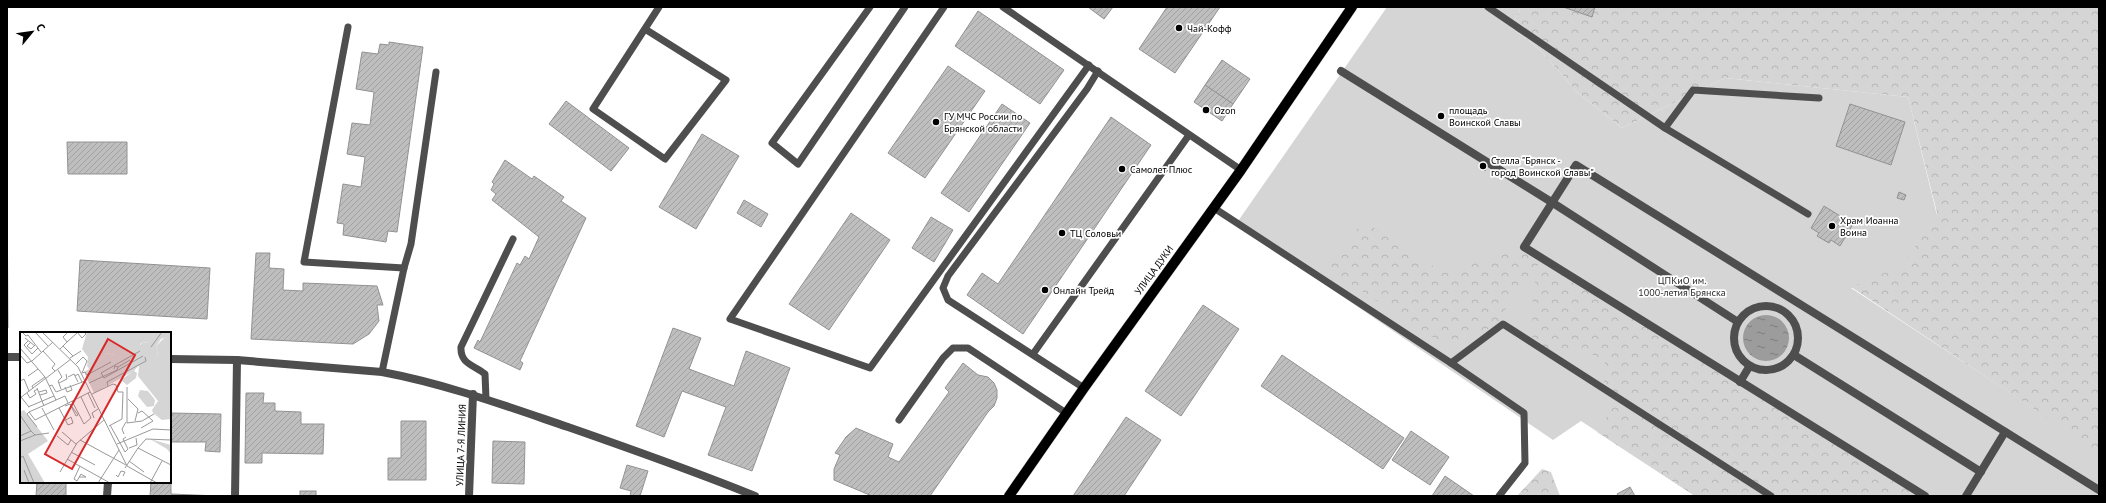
<svg xmlns="http://www.w3.org/2000/svg" width="2106" height="503" font-family="'PT Sans',sans-serif">
<defs>
<pattern id="forest-crowns" width="20" height="18" patternUnits="userSpaceOnUse"><rect width="20" height="18" fill="#d5d5d5"/><path d="M2 6a3 3 0 1 1 6 0M12 15a3 3 0 1 1 6 0" fill="none" stroke="#b5b5b5"/></pattern>
<pattern id="water-ripples" width="26" height="14" patternUnits="userSpaceOnUse"><rect width="26" height="14" fill="#9c9c9c"/><path d="M2 4q2-2 4 0t4 0M15 11q2-2 4 0t4 0" fill="none" stroke="#7d7d7d"/></pattern>
<pattern id="building-hatch" width="6" height="6" patternUnits="userSpaceOnUse"><rect width="6" height="6" fill="#bebebe"/><path d="M-1 1l2-2M0 6l6-6M5 7l2-2" fill="none" stroke="#a2a2a2"/></pattern>
</defs>
<rect width="100%" height="100%" fill="#fff"/>
<polygon fill="#d5d5d5" points="1387,7 1521,7 1511,27 1540,50 1577,92 1622,128 1725,78 1908,97 1945,248 1851,288 2099,451 2099,496 1695,496 1581,421 1553,440 1236,224"/>
<g fill="url(#forest-crowns)">
<polygon points="1521,7 2099,7 2099,452 1851,287 1903,265 1937,213 1908,97 1725,78 1622,128 1577,92 1540,50 1511,27"/>
<path d="M1363 221 1444 273 1524 247 1929 496H1777L1633 407 1766 496H1695L1597 432 1619 398 1604 388 1605 363 1578 345 1559 359 1533 343C1532 314 1531 288 1541 261L1506 307 1503 324 1457 339 1437 340 1328 269Z"/>
<polygon points="1542,469 1551,472 1560,496 1517,496"/>
</g>
<circle fill="url(#water-ripples)" cx="1766" cy="338" r="23"/>
<g fill="url(#building-hatch)" stroke="#929292">
<polygon points="1088,7 1113,7 1104,19"/>
<polygon points="1167,7 1220,7 1175,73 1139,49"/>
<polygon points="1563,7 1595,7 1592,17"/>
<polygon points="978,11 1064,70 1040,104 955,46"/>
<polygon points="389,42 423,47 397,232 388,231 386,242 343,235 344,224 337,223 343,184 361,187 365,157 347,154 352,123 370,125 374,92 356,89 362,52 378,54 380,44 389,45"/>
<polygon points="1222,60 1250,79 1233,104 1205,85"/>
<polygon points="948,66 985,91 925,178 888,153"/>
<polygon points="1205,85 1233,104 1222,121 1194,102"/>
<polygon points="566,101 629,148 611,171 549,124"/>
<polygon points="1002,104 1030,123 969,212 941,193"/>
<polygon points="1850,104 1905,122 1891,165 1836,146"/>
<polygon points="1111,117 1151,145 1023,334 967,295 982,273 998,284"/>
<polygon points="702,134 739,156 696,229 659,207"/>
<polygon points="67,142 127,142 127,174 68,174"/>
<polygon points="505,160 532,179 534,176 564,197 561,201 586,218 520,361 523,363 520,370 474,348 478,340 480,342 517,263 520,265 525,256 529,259 539,237 492,200 496,194 491,190 494,184 492,182"/>
<polygon points="1483,161 1488,165 1485,171 1479,167"/>
<polygon points="7,177 8,328 7,328"/>
<polygon points="1899,192 1906,195 1904,200 1897,198"/>
<polygon points="744,200 768,214 761,227 737,213"/>
<polygon points="1824,206 1853,224 1840,246 1831,240 1829,243 1817,236 1819,233 1811,228"/>
<polygon points="851,213 890,240 829,330 789,304"/>
<polygon points="931,217 953,230 934,262 912,248"/>
<polygon points="256,253 270,253 269,268 284,269 283,290 303,291 303,283 377,286 383,305 377,305 379,321 369,334 353,344 251,339"/>
<polygon points="80,260 210,268 207,319 77,311"/>
<polygon points="1203,305 1239,329 1181,416 1145,391"/>
<polygon points="673,328 701,338 689,369 734,386 746,351 790,368 752,471 708,455 726,407 682,391 664,437 636,426"/>
<polygon points="1282,355 1404,438 1383,469 1261,386"/>
<polygon points="963,363 978,375 988,377 994,383 997,390 997,398 994,406 988,412 930,496 872,496 834,480 834,469 840,455 835,453 846,437 856,428 893,444 888,457 899,462 949,392 945,388"/>
<polygon points="246,393 264,393 263,403 275,403 275,411 301,412 301,424 324,424 323,454 262,453 262,463 245,463"/>
<polygon points="170,413 221,414 220,452 205,451 206,442 170,442"/>
<polygon points="1126,417 1161,440 1124,496 1073,496"/>
<polygon points="401,421 426,421 426,480 388,480 388,458 401,458"/>
<polygon points="1411,431 1449,457 1430,485 1392,460"/>
<polygon points="493,441 525,442 524,484 492,483"/>
<polygon points="627,465 648,471 640,496 630,496 631,491 620,488"/>
<polygon points="1445,476 1474,496 1432,496"/>
<polygon points="37,482 66,482 66,496 36,496"/>
<polygon points="151,482 171,482 171,494 218,496 150,496"/>
<polygon points="1630,487 1635,496 1618,496 1617,494"/>
<rect x="300" y="491" width="16" height="5"/>
</g>
<g fill="none" stroke-linecap="round" stroke-linejoin="round">
<defs>
<polyline id="primary" points="1009,496 1084,388 1241,170 1352,7"/>
</defs>
<use href="#primary" stroke="#dbdbdb" stroke-width="11"/>
<g stroke="#4e4e4e" stroke-width="7">
<polyline points="870,7 772,143 798,164 905,7"/>
<polyline points="944,7 730,319 870,368 1089,65"/>
<polyline points="1003,7 1241,170"/>
<polyline points="1488,7 1665,128 1808,214"/>
<polyline points="348,27 304,262 404,268"/>
<polyline points="645,29 726,80 665,159 593,109 659,7"/>
<polyline points="1665,128 1693,90 1819,98"/>
<polyline points="1214,208 1451,363 1524,413 1525,463 1499,496"/>
<polyline points="1033,354 1189,135"/>
<polyline points="1451,363 1503,324 1771,496"/>
<polyline points="382,372 404,268 411,244 436,72"/>
<polyline points="1084,388 948,300 943,288 948,276 1087,89 1098,71"/>
<path d="M486 399 485 374C474 365 460 364 461 347L513 239"/>
<polyline points="899,420 943,358 953,348 968,348 1066,413"/>
</g>
<g stroke="#4e4e4e" stroke-width="8">
<polyline points="1341,71 1553,203 1738,322"/>
<circle cx="1766" cy="338" r="32"/>
<polyline points="1794,355 1981,472"/>
<polyline points="1740,382 1749,367"/>
<polyline points="1925,496 1524,247 1576,165 2099,490"/>
<polyline points="1966,496 2005,432"/>
</g>
<g stroke="#4e4e4e" stroke-width="8">
<polyline points="7,357 21,357"/>
<path d="M170 359 237 360 382 372C446 384 506 406 568 427 631 449 694 471 755 496"/>
<polyline points="107,496 108,482"/>
<polyline points="235,496 237,360"/>
<polyline points="469,496 473,394"/>
</g>
<use href="#primary" stroke="#000" stroke-width="10"/>
</g>
<g fill="#000" stroke="#fff" stroke-width="1.5">
<circle cx="1179" cy="28" r="4"/>
<circle cx="1206" cy="110" r="4"/>
<circle cx="1441" cy="116" r="4"/>
<circle cx="936" cy="122" r="4"/>
<circle cx="1483" cy="166" r="4"/>
<circle cx="1122" cy="169" r="4"/>
<circle cx="1832" cy="226" r="4"/>
<circle cx="1062" cy="233" r="4"/>
<circle cx="1045" cy="290" r="4"/>
</g>
<g text-anchor="middle" dominant-baseline="central" stroke-width="3.5" stroke-linejoin="round" paint-order="stroke">
<g font-size="10" fill="#000" stroke="#fff" text-anchor="start">
<text x="1187" y="28">Чай-Кофф</text>
<text x="1214" y="110">Ozon</text>
<text x="1449" y="110">площадь<tspan x="1449" dy="12">Воинской Славы</tspan></text>
<text x="944" y="116">ГУ МЧС России по<tspan x="944" dy="12">Брянской области</tspan></text>
<text x="1491" y="160">Стелла "Брянск -<tspan x="1491" dy="12">город Воинской Славы"</tspan></text>
<text x="1130" y="169">Самолет Плюс</text>
<text x="1840" y="220">Храм Иоанна<tspan x="1840" dy="12">Воина</tspan></text>
<text x="1070" y="233">ТЦ Соловьи</text>
<text x="1053" y="290">Онлайн Трейд</text>
</g>
<g font-size="10" fill="#000" stroke="#fff">
<text transform="translate(1154 270) rotate(-54)">УЛИЦА ДУКИ</text>
<text transform="translate(461 445) rotate(-88)">УЛИЦА 7-Я ЛИНИЯ</text>
</g>
<g font-size="10" fill="#2c2c2c" stroke="#fff">
<text x="1682" y="280">ЦПКиО им.<tspan x="1682" dy="12">1000-летия Брянска</tspan></text>
</g>
</g>
<g transform="translate(20 332)">
<rect width="151" height="151" fill="#fff"/>
<path d="M135 0H151V3L141 7 136 14 138 23 130 32 119 33 114 39 117 41 116 46 107 53 101 48 112 40 74 61 64 40 69 37 72 41 87 21 97 24 118 16 122 11 129 10ZM120 58 128 59 135 68 134 74 127 75 118 64ZM4 78 28 109 8 122 25 151H0V80Z" fill="#d5d5d5"/>
<path d="M67 0H135V1L129 10 121 11 118 19 96 30 94 23 87 21 81 30 80 38 72 41 67 34 68 25 62 17ZM148 2 151 3V87L142 88 133 81 132 78 138 69 118 44 119 33 113 36 115 38 105 40 106 43 96 48 93 46 89 49 86 47V54L79 58 78 54 83 52 84 46 123 24 125 29 120 32 130 31 138 23 136 14ZM130 107 151 113V122L147 117Z" fill="#d5d5d5"/>
<path fill="none" stroke="#999" stroke-width="1" d="M2 0 6 4 8 3 21 20M15 0 28 14M22 0 58 35 107 134 137 151M57 0 62 6 66 2 64 0M5 6 15 14M8 9 4 13 12 22 18 16M11 10 7 14 11 17 15 13M47 10 57 1M43 14 53 24M131 15 142 0M0 16 25 45 36 68M40 17 47 10 43 5 48 0M23 19 35 32 32 36 35 39M120 19 81 41 84 46 123 24M0 23 7 31 12 29M50 26 61 19M12 29 33 10M56 32 63 25 67 29 62 41M98 35 110 28M38 38 42 45 38 49 41 57M62 41 65 40 67 43 91 30M8 44 18 37M55 44 58 42 62 50M48 45 54 42 58 50M0 49 4 47 9 59M39 51 47 47 46 42M69 51 97 38 98 35 95 34 94 37M29 54 32 53 36 60 65 49M88 54 87 50 126 29 125 25M45 55 47 60 52 58 50 53M13 56 12 54 25 45M17 56 24 74M19 60 26 58 27 61 20 63M7 61 10 66 16 62 14 59 18 57M68 61 75 76M72 62 93 52 96 53 98 60H103L102 87M1 65 9 75M0 66 51 27M108 67 118 77 115 89M52 69 64 92 71 86 61 65M48 71 45 64 9 80 15 88 70 60M45 74 50 72 56 84 58 83 50 72M8 75 34 64M22 76 34 98M39 76 48 93 53 91 51 85 46 88M9 80 7 82 17 95M118 81 122 79 133 89 121 96M0 83 11 99M74 86 72 81 78 77M107 91V55M107 91 122 89 134 82M90 93 105 120 108 117 103 107 106 105M89 94 102 87M42 100 56 112M104 102 102 97 106 90M0 104 11 99 15 103 29 101M37 104 48 113 51 108M60 108 106 133M0 109 15 103M97 112 133 97 151 98M109 116 117 113 116 106M118 116 126 107 151 108M51 120 75 133M0 126 3 124 14 151M47 127 90 151M109 129 124 140M105 136 118 116 151 133M4 138 9 151M40 140 57 111 84 88M96 143 98 145 101 139 105 140 103 144M59 145H66L61 142 57 149 54 147 60 134M78 151 99 118M130 151 142 129"/>
<path fill="#d62828" fill-opacity="0.15" stroke="#d62828" stroke-width="2" d="M88 7 115 23 52 137 25 122Z"/>
<rect width="151" height="151" fill="none" stroke="#000" stroke-width="2"/>
</g>
<rect width="2106" height="503" fill="none" stroke="#000000" stroke-width="16"/>
<g transform="translate(32 32) rotate(61)" stroke="#ffffff" stroke-width="3" paint-order="stroke">
<path d="M0-3L7 15L0 10L-7 15Z" fill="#000000"/>
<text y="-6" font-size="11" font-weight="bold" text-anchor="middle" fill="#000000">С</text>
</g>
</svg>
